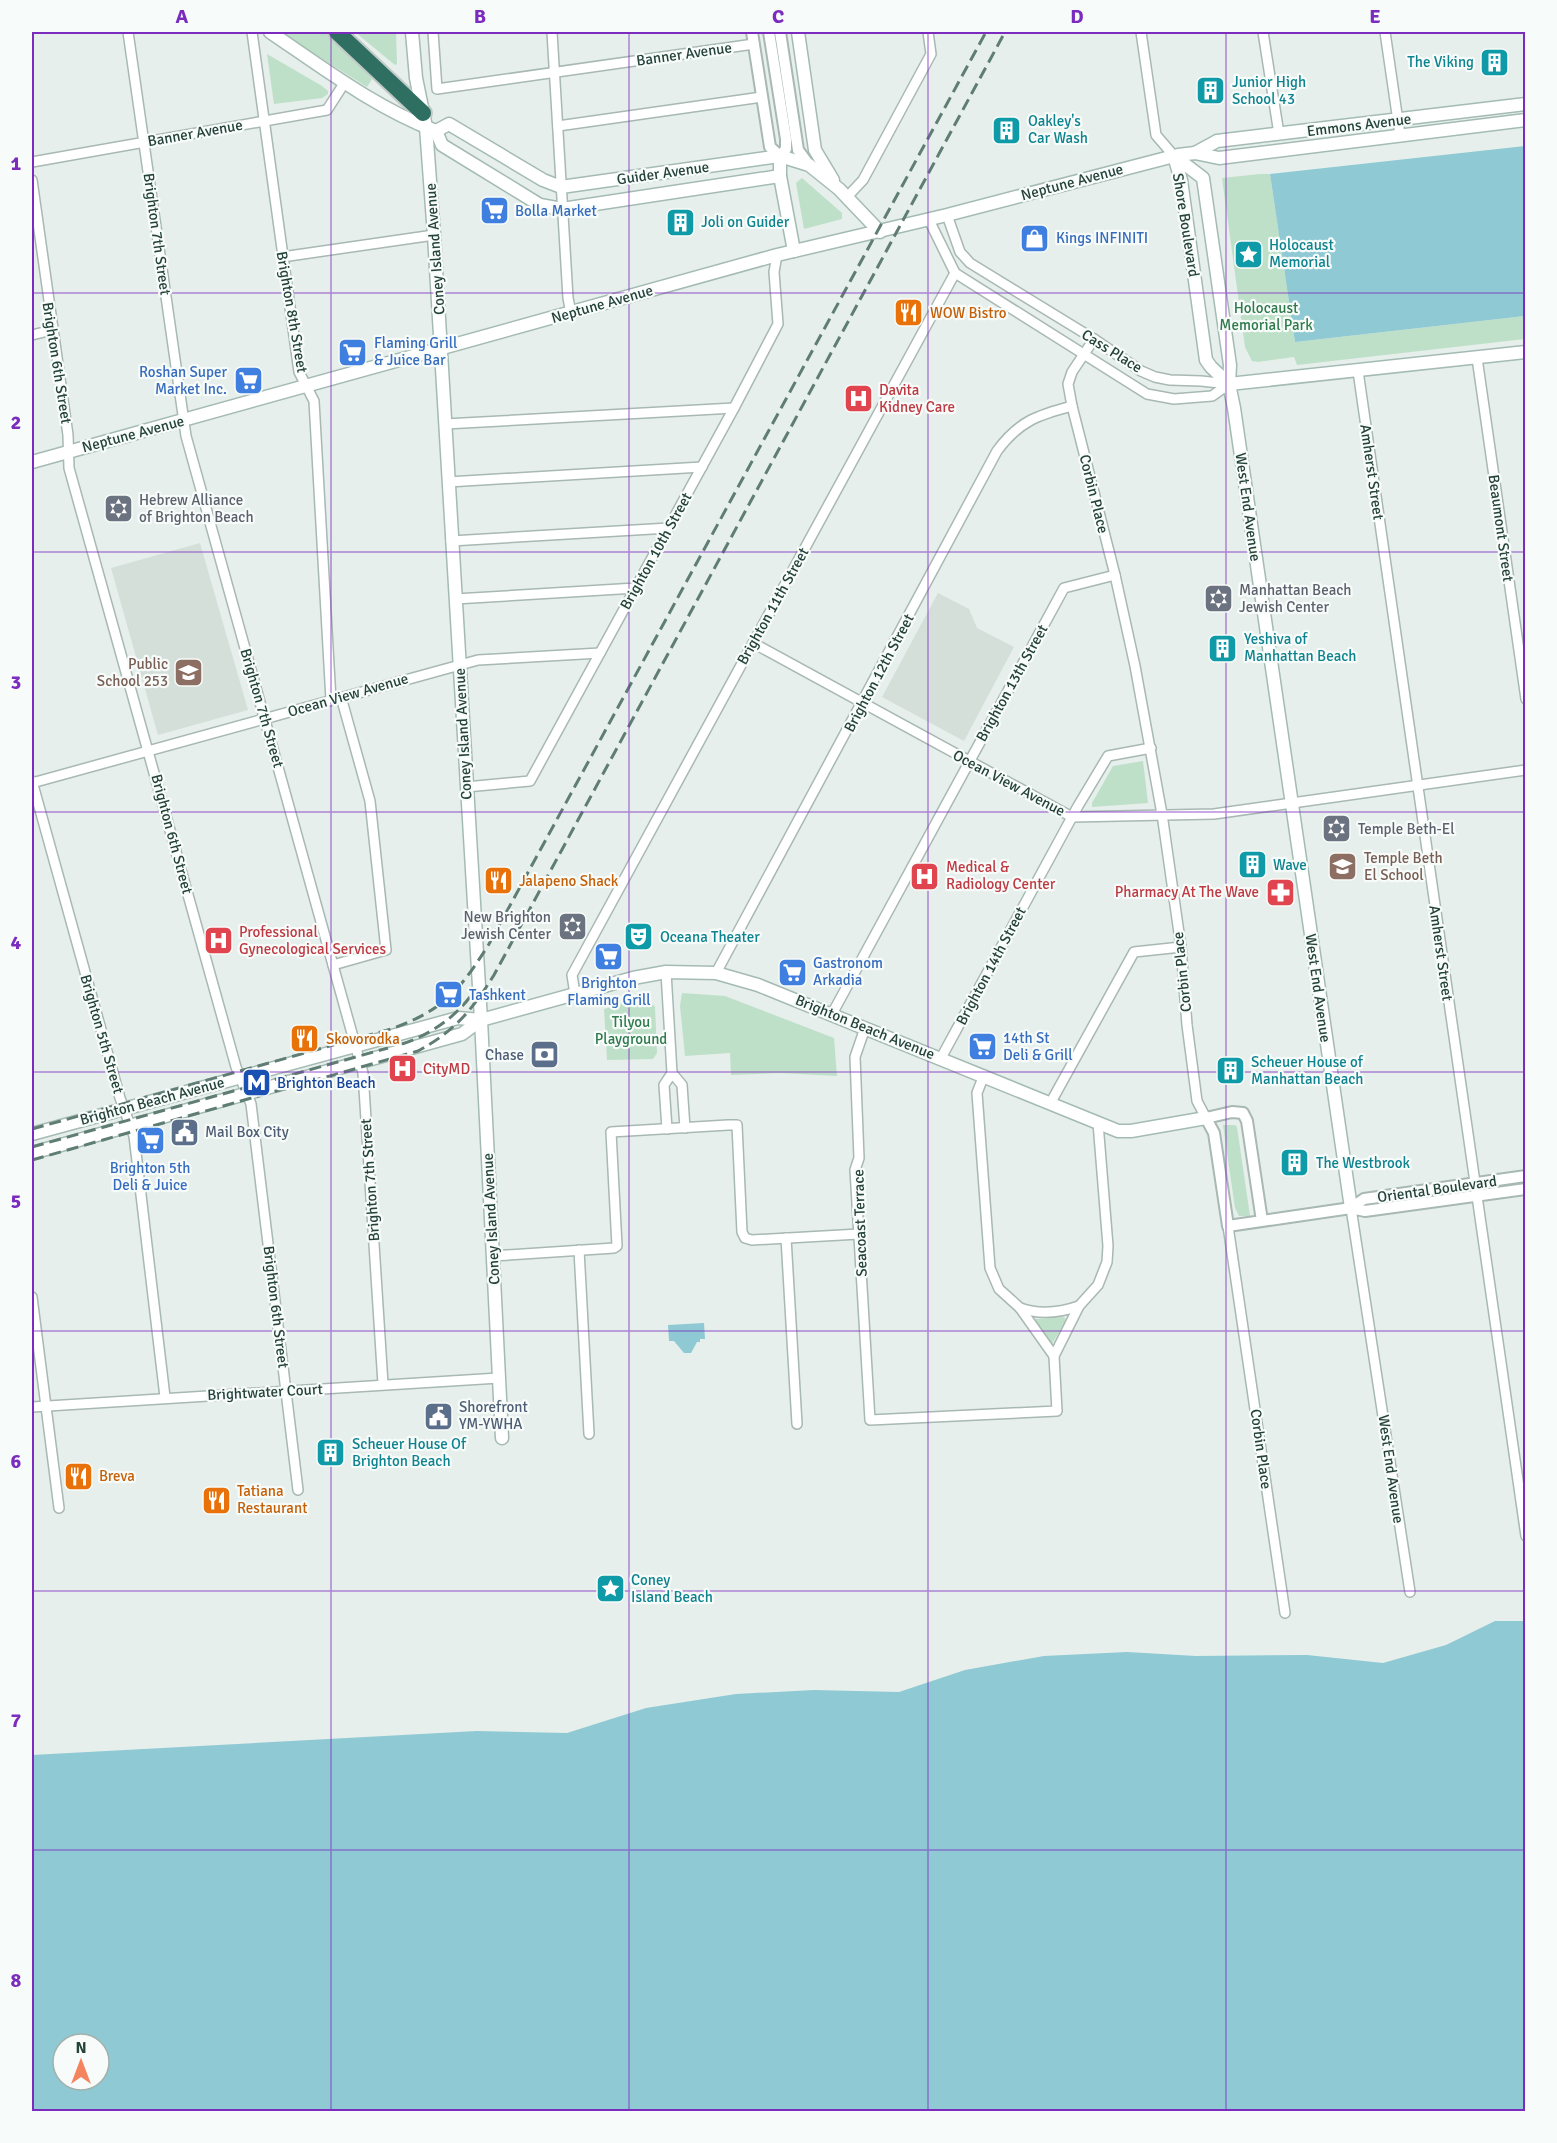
<svg xmlns="http://www.w3.org/2000/svg" width="1557" height="2143" font-family="Signika,sans-serif">
<rect width="100%" height="100%" fill="#e6efeb"/>
<g fill="#d4dfda">
<polygon points="200,543 248,710 158,735 111,568"/>
<polygon points="938,593 969,609 977,628 1014,647 964,741 882,697"/>
</g>
<g fill="#bfe0c8">
<polygon points="280,32 332,32 372,79 367,87"/>
<polygon points="355,32 396,32 397,64 395,65"/>
<polygon points="267,54 322,86 328,91 328,94 322,98 274,104"/>
<polygon points="1260,174 1270,174 1295,342 1525,316 1525,339 1297,365 1294,357 1258,362 1252,361 1245,347 1222,178"/>
<polygon points="802,178 842,213 842,219 804,229 796,183"/>
<polygon points="1143,761 1148,803 1092,807 1092,803 1113,766"/>
<polygon points="682,993 725,996 834,1038 837,1076 779,1073 731,1075 730,1053 685,1056 680,1006"/>
<polygon points="642,998 650,1001 655,1007 657,1053 653,1059 607,1060 604,1009"/>
<polygon points="1223,1125 1235,1125 1237,1127 1250,1216 1239,1216 1235,1208"/>
<polygon points="1064,1317 1066,1320 1052,1344 1034,1321 1036,1319"/>
</g>
<g fill="#8ec9d4" fill-rule="evenodd">
<polygon points="1525,146 1525,316 1295,342 1270,174"/>
<polygon points="704,1323 705,1339 700,1339 700,1342 697,1342 691,1353 684,1353 674,1341 669,1341 668,1325"/>
<path d="M1495 1621H1525V2111H32V1755L477 1731 567 1733 646 1708 736 1694 814 1690 899 1692 965 1670 1044 1656 1127 1652 1196 1656 1307 1655 1383 1663 1446 1645ZM63 2044H99V2080H63Z"/>
</g>
<g fill="none" stroke-linecap="round" stroke-linejoin="round">
<defs>
<g id="minor">
<polyline points="128,32 186,436 363,1073 383,1384"/>
<polyline points="252,32 299,372 314,401 331,700"/>
<polyline points="433,32 437,89 754,44"/>
<polyline points="552,32 568,298 571,313"/>
<polyline points="1141,32 1156,135 1174,156"/>
<polyline points="1263,32 1279,134"/>
<polyline points="1385,32 1400,135"/>
<polyline points="558,126 762,97"/>
<polyline points="32,162 327,110 345,82"/>
<polyline points="32,180 68,435 69,468 236,1067 251,1104 298,1490"/>
<polyline points="847,197 863,180 931,54 928,32"/>
<polyline points="947,215 960,252 970,263 1094,339 1141,371 1155,377 1170,380 1201,381 1229,384"/>
<polyline points="929,220 955,273"/>
<polyline points="282,257 434,235"/>
<polyline points="955,273 1147,394 1174,399 1212,396 1229,384"/>
<polyline points="32,335 52,330"/>
<polyline points="1094,339 1072,372 1068,384 1072,406 1115,575 1135,666 1162,814 1181,947 1187,1025 1197,1101 1206,1118"/>
<polyline points="1477,358 1526,699"/>
<polyline points="1358,371 1526,1536"/>
<polyline points="445,424 734,408"/>
<polyline points="448,482 702,467"/>
<polyline points="451,541 669,528"/>
<polyline points="455,599 636,588"/>
<polyline points="753,643 1072,817 1214,814 1526,770"/>
<polyline points="32,781 120,1098 134,1136 165,1397"/>
<polyline points="32,783 478,660 600,653"/>
<polyline points="466,787 530,781 734,408 778,324 774,272 777,255"/>
<polyline points="333,965 386,950 370,801 341,697"/>
<polyline points="666,972 672,1073 682,1085 685,1128"/>
<path d="M716 973 997 451C1019 421 1038 415 1072 406"/>
<polyline points="575,994 572,975 955,273"/>
<polyline points="832,1014 1064,588 1115,575"/>
<polyline points="865,1028 855,1057 859,1158 855,1170 870,1420 1057,1411 1054,1356 1079,1306 1098,1285 1107,1262 1108,1246 1098,1123"/>
<polyline points="941,1058 1078,806 1108,756 1151,748"/>
<polyline points="984,1075 977,1093 990,1268 999,1289 1020,1308 1054,1356"/>
<polyline points="1051,1102 1134,952 1181,947"/>
<polyline points="667,1129 664,1085 672,1073"/>
<polyline points="1351,1208 1410,1592"/>
<polyline points="1228,1226 1285,1613"/>
<polyline points="786,1238 797,1424"/>
<polyline points="579,1250 589,1434"/>
<polyline points="493,1256 614,1248 617,1246 611,1132 728,1125 737,1125 742,1232 745,1238 752,1240 859,1234"/>
<polyline points="32,1297 59,1508"/>
<path d="M1020 1308C1040 1315 1059 1313 1079 1306"/>
<polyline points="32,1407 499,1378"/>
</g>
<g id="tertiary">
<polyline points="752,32 770,147 780,156 786,149 786,139 769,32"/>
<polyline points="780,32 798,150 809,165"/>
<polyline points="1351,1208 1364,1199 1526,1176"/>
<polyline points="1262,1221 1247,1121 1243,1113 1232,1112 1206,1118 1214,1133 1228,1226 1351,1208 1365,1211 1526,1189"/>
</g>
<g id="secondary">
<path d="M270 32C323 68 376 108 436 131L442 145 540 205 562 209 780 176"/>
<polyline points="412,32 416,78 426,127 434,235 481,1020 502,1438"/>
<polyline points="798,32 815,150 833,180"/>
<polyline points="436,131 449,124 543,180 561,187 780,156 809,165 839,189 880,232"/>
<polyline points="1195,153 1217,141 1526,104"/>
<polyline points="780,156 780,176 794,251"/>
<polyline points="1174,156 1203,178 1230,365 1229,384 1234,408 1351,1208"/>
<polyline points="1174,156 1181,180 1206,360 1211,367 1229,384 1526,352"/>
<polyline points="32,462 777,255 947,215 1178,155 1195,153 1219,158 1526,120"/>
<polyline points="32,1134 458,1018 481,1020 633,978 666,972 716,973 758,985 1118,1131 1131,1131 1206,1118"/>
<polyline points="32,1153 462,1034 481,1020"/>
</g>
<polyline id="motorway" points="337,32 423,113"/>
</defs>
<use href="#minor" stroke="#a8b8b2" stroke-width="12"/>
<use href="#tertiary" stroke="#a8b8b2" stroke-width="14"/>
<use href="#secondary" stroke="#a4bbb3" stroke-width="15"/>
<use href="#motorway" stroke="#c2cac8" stroke-width="20"/>
<use href="#minor" stroke="#fff" stroke-width="9"/>
<use href="#tertiary" stroke="#fff" stroke-width="10"/>
<use href="#secondary" stroke="#fff" stroke-width="12"/>
<use href="#motorway" stroke="#2f6f62" stroke-width="16"/>
<g stroke="#5f7d75" stroke-width="3" stroke-dasharray="12 6" stroke-linecap="butt">
<path d="M402 1044C429 1035 453 1019 470 997"/>
<path d="M32 1129 391 1029C444 1010 460 990 489 944L986 32"/>
<polyline points="32,1147 388,1048"/>
<path d="M32 1160 418 1051C455 1031 472 1010 494 975L1005 32"/>
</g>
</g>
<path fill="none" stroke="#7b2cbf" stroke-width="1.5" stroke-opacity="0.55" d="M331 32V2112M629 32V2112M928 32V2112M1226 32V2112M32 293H1526M32 552H1526M32 812H1526M32 1072H1526M32 1331H1526M32 1591H1526M32 1850H1526"/>
<defs>
<symbol id="building-square" viewBox="-11 -11 22 22"><rect x="-9" y="-9" width="18" height="18" rx="4" fill="#0f9aa8" stroke="#f7fbf9"/><path d="M-4-6H4V6H1V3H-1V6H-4ZM-2.5-4.3h1.7v1.8h-1.7ZM.8-4.3h1.7v1.8H.8ZM-2.5-1h1.7V.8h-1.7ZM.8-1h1.7V.8H.8Z" fill="#fff"/></symbol>
<symbol id="supermarket-square" viewBox="-11 -11 22 22"><rect x="-9" y="-9" width="18" height="18" rx="4" fill="#3f7fe0" stroke="#f7fbf9"/><path d="M-6-5.5h2.5l.6 2H6L4.5 2H-2.5L-4.4-4H-6ZM-1.5 3.2a1.3 1.3 0 1 0 .1 0ZM3 3.2a1.3 1.3 0 1 0 .1 0Z" fill="#fff"/></symbol>
<symbol id="shop-square" viewBox="-11 -11 22 22"><rect x="-9" y="-9" width="18" height="18" rx="4" fill="#3f7fe0" stroke="#f7fbf9"/><path d="M-5-2.5h2.3a2.7 3.5 0 0 1 5.4 0H5L5.5 6h-11ZM-1.5-2.5h3a1.5 2.3 0 0 0-3 0Z" fill="#fff"/></symbol>
<symbol id="sight-square" viewBox="-11 -11 22 22"><rect x="-9" y="-9" width="18" height="18" rx="4" fill="#0f9aa8" stroke="#f7fbf9"/><path d="M0-6L1.8-2.2L6-1.7L2.9 1.2L3.7 5.4L0 3.3L-3.7 5.4L-2.9 1.2L-6-1.7L-1.8-2.2Z" fill="#fff"/></symbol>
<symbol id="restaurant-square" viewBox="-11 -11 22 22"><rect x="-9" y="-9" width="18" height="18" rx="4" fill="#e8710a" stroke="#f7fbf9"/><path d="M-5-6h1v4h1v-4h1v4h1v-4h1v5L-1.5 .5V6h-2V.5L-5-1ZM5-6V6H3V1.5H1.5Q1.5-4 5-6Z" fill="#fff"/></symbol>
<symbol id="hospital-square" viewBox="-11 -11 22 22"><rect x="-9" y="-9" width="18" height="18" rx="4" fill="#e0444e" stroke="#f7fbf9"/><path d="M-5-5h3v3.5h4V-5h3V5h-3V1.5h-4V5h-3Z" fill="#fff"/></symbol>
<symbol id="synagogue-square" viewBox="-11 -11 22 22"><rect x="-9" y="-9" width="18" height="18" rx="4" fill="#6b7280" stroke="#f7fbf9"/><path d="M0-6.5L5.6 3.2H-5.6ZM0 6.5L5.6-3.2H-5.6Z" fill="#fff"/></symbol>
<symbol id="school-square" viewBox="-11 -11 22 22"><rect x="-9" y="-9" width="18" height="18" rx="4" fill="#8d6e63" stroke="#f7fbf9"/><path d="M0-5L7-2L0 1L-7-2ZM-4 1L0 2.5L4 1V4Q0 6-4 4Z" fill="#fff"/></symbol>
<symbol id="pharmacy-square" viewBox="-11 -11 22 22"><rect x="-9" y="-9" width="18" height="18" rx="4" fill="#e0444e" stroke="#f7fbf9"/><path d="M-2-6h4v4h4v4h-4v4h-4v-4h-4v-4h4Z" fill="#fff"/></symbol>
<symbol id="theatre-square" viewBox="-11 -11 22 22"><rect x="-9" y="-9" width="18" height="18" rx="4" fill="#0f9aa8" stroke="#f7fbf9"/><path d="M-5-5.5Q0-4 5-5.5V0Q5 5 0 6Q-5 5-5 0ZM-3.3-2.5H-1v1.5H-3.3ZM1-2.5H3.3v1.5H1ZM-2.8 1Q0 5.5 2.8 1Z" fill="#fff"/></symbol>
<symbol id="bank-square" viewBox="-11 -11 22 22"><rect x="-9" y="-9" width="18" height="18" rx="4" fill="#5c6f8a" stroke="#f7fbf9"/><path d="M-6-4H6V4H-6ZM0-2.3a2.3 2.3 0 1 0 0 4.6a2.3 2.3 0 1 0 0-4.6Z" fill="#fff"/></symbol>
<symbol id="metro-square" viewBox="-11 -11 22 22"><rect x="-9" y="-9" width="18" height="18" rx="4" fill="#1a4fb4" stroke="#f7fbf9"/><path d="M-5.5 5V-5H-3L0 0L3-5H5.5V5H3V-.5L0 4L-3-.5V5Z" fill="#fff"/></symbol>
<symbol id="civic-square" viewBox="-11 -11 22 22"><rect x="-9" y="-9" width="18" height="18" rx="4" fill="#5c6f8a" stroke="#f7fbf9"/><path d="M-.6-6.5H3V-4.5H.6V-3L4-1V1h2V6H-6V1h2V-1L-.6-3ZM-1.2 2.5V6h2.4V2.5Z" fill="#fff"/></symbol>
</defs>
<g fill-rule="evenodd">
<use href="#building-square" x="1478" y="46" width="33" height="33"/>
<use href="#building-square" x="1194" y="74" width="33" height="33"/>
<use href="#building-square" x="990" y="114" width="33" height="33"/>
<use href="#supermarket-square" x="478" y="194" width="33" height="33"/>
<use href="#building-square" x="664" y="206" width="33" height="33"/>
<use href="#shop-square" x="1018" y="222" width="33" height="33"/>
<use href="#sight-square" x="1232" y="238" width="33" height="33"/>
<use href="#restaurant-square" x="892" y="296" width="33" height="33"/>
<use href="#supermarket-square" x="336" y="336" width="33" height="33"/>
<use href="#supermarket-square" x="232" y="364" width="33" height="33"/>
<use href="#hospital-square" x="842" y="382" width="33" height="33"/>
<use href="#synagogue-square" x="102" y="492" width="33" height="33"/>
<use href="#synagogue-square" x="1202" y="582" width="33" height="33"/>
<use href="#building-square" x="1206" y="632" width="33" height="33"/>
<use href="#school-square" x="172" y="656" width="33" height="33"/>
<use href="#synagogue-square" x="1320" y="812" width="33" height="33"/>
<use href="#building-square" x="1236" y="848" width="33" height="33"/>
<use href="#school-square" x="1326" y="850" width="33" height="33"/>
<use href="#hospital-square" x="908" y="860" width="33" height="33"/>
<use href="#restaurant-square" x="482" y="864" width="33" height="33"/>
<use href="#pharmacy-square" x="1264" y="876" width="33" height="33"/>
<use href="#synagogue-square" x="556" y="910" width="33" height="33"/>
<use href="#theatre-square" x="622" y="920" width="33" height="33"/>
<use href="#hospital-square" x="202" y="924" width="33" height="33"/>
<use href="#supermarket-square" x="592" y="940" width="33" height="33"/>
<use href="#supermarket-square" x="776" y="956" width="33" height="33"/>
<use href="#supermarket-square" x="432" y="978" width="33" height="33"/>
<use href="#restaurant-square" x="288" y="1022" width="33" height="33"/>
<use href="#supermarket-square" x="966" y="1030" width="33" height="33"/>
<use href="#bank-square" x="528" y="1038" width="33" height="33"/>
<use href="#hospital-square" x="386" y="1052" width="33" height="33"/>
<use href="#building-square" x="1214" y="1054" width="33" height="33"/>
<use href="#metro-square" x="240" y="1066" width="33" height="33"/>
<use href="#civic-square" x="168" y="1116" width="33" height="33"/>
<use href="#supermarket-square" x="134" y="1124" width="33" height="33"/>
<use href="#building-square" x="1278" y="1146" width="33" height="33"/>
<use href="#civic-square" x="422" y="1400" width="33" height="33"/>
<use href="#building-square" x="314" y="1436" width="33" height="33"/>
<use href="#restaurant-square" x="62" y="1460" width="33" height="33"/>
<use href="#restaurant-square" x="200" y="1484" width="33" height="33"/>
<use href="#sight-square" x="594" y="1572" width="33" height="33"/>
</g>
<g text-anchor="middle" dominant-baseline="central" stroke-width="4.5" stroke-linejoin="round" paint-order="stroke">
<g font-size="15" fill="#24423a" stroke="#f7fbf9">
<text transform="translate(684 54) rotate(-8)">Banner Avenue</text>
<text transform="translate(1359 125) rotate(-7)">Emmons Avenue</text>
<text transform="translate(195 133) rotate(-10)">Banner Avenue</text>
<text transform="translate(663 173) rotate(-8)">Guider Avenue</text>
<text transform="translate(1072 182) rotate(-15)">Neptune Avenue</text>
<text transform="translate(1186 225) rotate(81)">Shore Boulevard</text>
<text transform="translate(157 234) rotate(82)">Brighton 7th Street</text>
<text transform="translate(435 249) rotate(-94)">Coney Island Avenue</text>
<text transform="translate(602 304) rotate(-16)">Neptune Avenue</text>
<text transform="translate(292 312) rotate(80)">Brighton 8th Street</text>
<text transform="translate(1112 351) rotate(32)">Cass Place</text>
<text transform="translate(57 363) rotate(81)">Brighton 6th Street</text>
<text transform="translate(133 434) rotate(-15)">Neptune Avenue</text>
<text transform="translate(1372 472) rotate(82)">Amherst Street</text>
<text transform="translate(1094 494) rotate(76)">Corbin Place</text>
<text transform="translate(1248 507) rotate(82)">West End Avenue</text>
<text transform="translate(1501 528) rotate(82)">Beaumont Street</text>
<text transform="translate(656 551) rotate(-61)">Brighton 10th Street</text>
<text transform="translate(773 606) rotate(-61)">Brighton 11th Street</text>
<text transform="translate(879 673) rotate(-62)">Brighton 12th Street</text>
<text transform="translate(1012 683) rotate(-61)">Brighton 13th Street</text>
<text transform="translate(348 695) rotate(-16)">Ocean View Avenue</text>
<text transform="translate(262 708) rotate(74)">Brighton 7th Street</text>
<text transform="translate(463 734) rotate(-93)">Coney Island Avenue</text>
<text transform="translate(1009 783) rotate(28)">Ocean View Avenue</text>
<text transform="translate(172 834) rotate(75)">Brighton 6th Street</text>
<text transform="translate(1441 953) rotate(82)">Amherst Street</text>
<text transform="translate(991 966) rotate(-62)">Brighton 14th Street</text>
<text transform="translate(1182 972) rotate(-96)">Corbin Place</text>
<text transform="translate(1318 988) rotate(82)">West End Avenue</text>
<text transform="translate(865 1027) rotate(22)">Brighton Beach Avenue</text>
<text transform="translate(102 1034) rotate(74)">Brighton 5th Street</text>
<text transform="translate(152 1101) rotate(-15)">Brighton Beach Avenue</text>
<text transform="translate(370 1180) rotate(-94)">Brighton 7th Street</text>
<text transform="translate(1437 1189) rotate(-8)">Oriental Boulevard</text>
<text transform="translate(491 1219) rotate(-93)">Coney Island Avenue</text>
<text transform="translate(860 1223) rotate(-92)">Seacoast Terrace</text>
<text transform="translate(276 1307) rotate(83)">Brighton 6th Street</text>
<text transform="translate(265 1392) rotate(-3)">Brightwater Court</text>
<text transform="translate(1261 1449) rotate(82)">Corbin Place</text>
<text transform="translate(1391 1469) rotate(82)">West End Avenue</text>
</g>
<g font-size="15" fill="#0d838f" stroke="#f7fbf9" text-anchor="start">
<text x="1474" y="62" text-anchor="end">The Viking</text>
<text x="1232" y="82">Junior High<tspan x="1232" dy="17">School 43</tspan></text>
<text x="1028" y="121">Oakley's<tspan x="1028" dy="17">Car Wash</tspan></text>
<text x="701" y="222">Joli on Guider</text>
<text x="1269" y="245">Holocaust<tspan x="1269" dy="17">Memorial</tspan></text>
<text x="1244" y="639">Yeshiva of<tspan x="1244" dy="17">Manhattan Beach</tspan></text>
<text x="1273" y="865">Wave</text>
<text x="660" y="937">Oceana Theater</text>
<text x="1251" y="1062">Scheuer House of<tspan x="1251" dy="17">Manhattan Beach</tspan></text>
<text x="1316" y="1163">The Westbrook</text>
<text x="352" y="1444">Scheuer House Of<tspan x="352" dy="17">Brighton Beach</tspan></text>
<text x="631" y="1580">Coney<tspan x="631" dy="17">Island Beach</tspan></text>
</g>
<g font-size="15" fill="#366cbe" stroke="#f7fbf9" text-anchor="start">
<text x="515" y="211">Bolla Market</text>
<text x="1056" y="238">Kings INFINITI</text>
<text x="374" y="343">Flaming Grill<tspan x="374" dy="17">&amp; Juice Bar</tspan></text>
<text x="227" y="372" text-anchor="end">Roshan Super<tspan x="227" dy="17">Market Inc.</tspan></text>
<text x="813" y="963">Gastronom<tspan x="813" dy="17">Arkadia</tspan></text>
<text x="609" y="983" text-anchor="middle">Brighton<tspan x="609" dy="17">Flaming Grill</tspan></text>
<text x="469" y="995">Tashkent</text>
<text x="1003" y="1038">14th St<tspan x="1003" dy="17">Deli &amp; Grill</tspan></text>
<text x="150" y="1168" text-anchor="middle">Brighton 5th<tspan x="150" dy="17">Deli &amp; Juice</tspan></text>
</g>
<g font-size="15" fill="#2d7a4b" stroke="#f7fbf9">
<text x="1266" y="308">Holocaust<tspan x="1266" dy="17">Memorial Park</tspan></text>
<text x="631" y="1022">Tilyou<tspan x="631" dy="17">Playground</tspan></text>
</g>
<g font-size="15" fill="#c56008" stroke="#f7fbf9" text-anchor="start">
<text x="930" y="313">WOW Bistro</text>
<text x="519" y="881">Jalapeno Shack</text>
<text x="326" y="1039">Skovorodka</text>
<text x="99" y="1476">Breva</text>
<text x="237" y="1491">Tatiana<tspan x="237" dy="17">Restaurant</tspan></text>
</g>
<g font-size="15" fill="#be3a42" stroke="#f7fbf9" text-anchor="start">
<text x="879" y="390">Davita<tspan x="879" dy="17">Kidney Care</tspan></text>
<text x="946" y="867">Medical &amp;<tspan x="946" dy="17">Radiology Center</tspan></text>
<text x="1259" y="892" text-anchor="end">Pharmacy At The Wave</text>
<text x="239" y="932">Professional<tspan x="239" dy="17">Gynecological Services</tspan></text>
<text x="423" y="1069">CityMD</text>
</g>
<g font-size="15" fill="#5b616d" stroke="#f7fbf9" text-anchor="start">
<text x="139" y="500">Hebrew Alliance<tspan x="139" dy="17">of Brighton Beach</tspan></text>
<text x="1239" y="590">Manhattan Beach<tspan x="1239" dy="17">Jewish Center</tspan></text>
<text x="1358" y="829">Temple Beth-El</text>
<text x="551" y="917" text-anchor="end">New Brighton<tspan x="551" dy="17">Jewish Center</tspan></text>
</g>
<g font-size="15" fill="#785e54" stroke="#f7fbf9" text-anchor="end">
<text x="168" y="664">Public<tspan x="168" dy="17">School 253</tspan></text>
<text x="1364" y="858" text-anchor="start">Temple Beth<tspan x="1364" dy="17">El School</tspan></text>
</g>
<g font-size="15" fill="#4e5e75" stroke="#f7fbf9" text-anchor="start">
<text x="524" y="1055" text-anchor="end">Chase</text>
<text x="205" y="1132">Mail Box City</text>
<text x="459" y="1407">Shorefront<tspan x="459" dy="17">YM-YWHA</tspan></text>
</g>
<g font-size="15" fill="#164399" stroke="#f7fbf9" text-anchor="start">
<text x="277" y="1083">Brighton Beach</text>
</g>
</g>
<rect width="1557" height="2143" fill="none" stroke="#f7fbf9" stroke-width="66"/>
<g transform="translate(81 2062)"><circle r="28" fill="#f7fbf9" stroke="#a3b1ad" stroke-width="1.5"/>
<path d="M0-4.5L10 22L0 15L-10 22Z" fill="#f4845f"/>
<text y="-9" font-size="16" font-weight="bold" text-anchor="middle" fill="#24423a">N</text>
</g>
<rect x="33" y="33" width="1491" height="2077" fill="none" stroke="#7b2cbf" stroke-width="2"/>
<g font-size="20" text-anchor="middle" font-weight="bold" fill="#7b2cbf">
<text x="182" y="23">A</text>
<text x="480" y="23">B</text>
<text x="778" y="23">C</text>
<text x="1077" y="23">D</text>
<text x="1375" y="23">E</text>
<text x="16" y="170">1</text>
<text x="16" y="429">2</text>
<text x="16" y="689">3</text>
<text x="16" y="949">4</text>
<text x="16" y="1208">5</text>
<text x="16" y="1468">6</text>
<text x="16" y="1727">7</text>
<text x="16" y="1987">8</text>
</g>
</svg>
